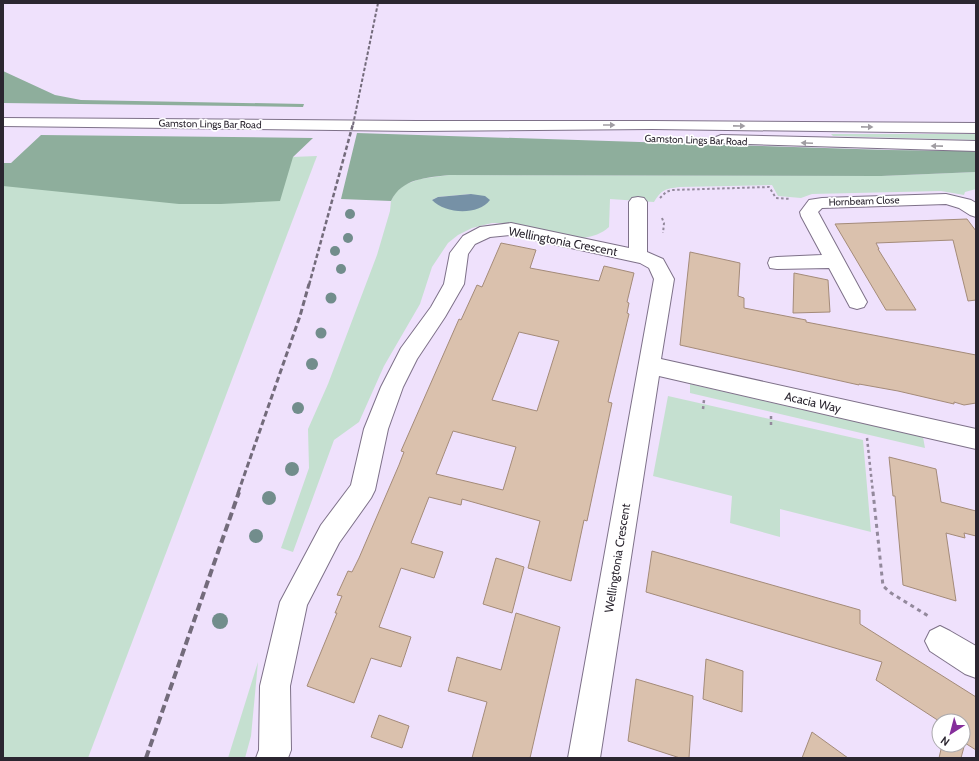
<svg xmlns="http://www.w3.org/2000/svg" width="979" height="761" font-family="Cabin,sans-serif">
<rect width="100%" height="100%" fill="#efe1fc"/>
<g fill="#c5e0d0" fill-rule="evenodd">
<polygon points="831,134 976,134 976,140 833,136"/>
<polygon points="317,156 88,758 3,758 3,168"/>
<path d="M976 172V189L965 192 964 195 941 191 812 194 801 198 778 196 772 185 680 187C665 189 662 189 654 202L610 199 609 227C601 234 594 236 583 238L508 223H492L472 228 458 235 448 243 432 267 420 304 384 366 359 422 334 440 293 552 281 548 309 468 308 429 328 384 377 255 390 211 391 201 395 193 404 185 420 179 449 175 881 176ZM471 194 489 200C476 218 451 205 432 200L438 197Z"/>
<polygon points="690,384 923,437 925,448 690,393"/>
<polygon points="668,396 863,440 871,532 780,509 780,537 730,523 732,496 653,476"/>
<polygon points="258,662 251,736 245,758 228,758"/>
</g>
<g fill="#8eae9c">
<polygon points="3,71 55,95 81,100 304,104 303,107 3,103"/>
<path d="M357 133 888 150 976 151V172L881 176 449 175C426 178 402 178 391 201L341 199Z"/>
<polygon points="41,135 313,138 293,157 280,201 221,204 179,204 3,186 3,163 11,163"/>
</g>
<path fill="#7691a6" d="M471 194 485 196 490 200C478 216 445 214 432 200L438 197Z"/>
<g fill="#dac1ad" stroke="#a48b79" fill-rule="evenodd">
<polygon points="967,219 976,231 976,300 968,301 953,240 876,243 879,249 878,249 916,310 886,310 835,224"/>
<path d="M501 243 536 250 530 268 599 281 604 266 634 273 627 302 629 303 627 313 629 314 608 402 612 403 587 521 584 520 571 581 528 568 540 521 462 499 461 505 429 497 411 543 443 552 434 578 401 568 379 627 411 637 401 667 371 658 354 703 307 686 337 613H335L342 596 337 595 348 571 352 572 359 558 399 465 404 452 401 451 459 319 461 320 477 285 482 287ZM519 332 559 341 537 411 492 400ZM453 431 516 447 503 490 436 474Z"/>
<polygon points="690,252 740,263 738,296 744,298 744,308 806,320 806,322 976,355 976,403 964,405 954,402 954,404 898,391 859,384 859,385 680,345"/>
<polygon points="794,273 828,280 830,312 793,313"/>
<polygon points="889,457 936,469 941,502 976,511 976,536 964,533 965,538 946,533 956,601 903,585 895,496 893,496"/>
<polygon points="652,551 860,610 860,624 976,697 976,750 965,743 961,758 939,758 942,745 963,745 963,721 939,721 876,680 882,662 646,592"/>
<polygon points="496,558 524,567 512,613 483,604"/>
<polygon points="516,613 560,627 530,758 472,758 487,702 448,691 457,657 501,670"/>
<polygon points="706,659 743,671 742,712 703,699"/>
<polygon points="636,679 693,696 689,758 680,758 628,741"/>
<polygon points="379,715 409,726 402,748 371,737"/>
<polygon points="812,732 848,758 802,758"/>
</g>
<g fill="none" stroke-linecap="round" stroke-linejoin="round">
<defs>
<g id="minor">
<polygon points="946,194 971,200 976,203 976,217 970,215 959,208 946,204 822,208 818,212 867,302 864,307 857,309 850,307 829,268 777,269 770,268 768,263 770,258 777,257 822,255 801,216 800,212 809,200 822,198"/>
<polygon points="638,197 644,198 647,202 647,252 663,259 674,279 661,359 976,429 976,449 659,376 600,758 568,758 654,279 649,268 640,263 511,235 490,237 475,244 468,254 464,284 445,317 417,359 403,387 388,429 375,490 371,498 339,543 307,605 290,686 291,750 288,758 256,758 259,750 260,686 280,602 321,525 351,485 364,429 381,387 401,348 431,307 444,284 450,253 463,236 480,227 511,223 629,248 629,202 632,198"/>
<polygon points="940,626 950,631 976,646 976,678 965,674 930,651 925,641 930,631"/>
</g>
<g id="highway">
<polygon points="3,118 416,121 652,121 976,123 976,133 652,129 416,131 3,126"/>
<polygon points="721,135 976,141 976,151 716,143 713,140 716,137"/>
</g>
</defs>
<use href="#minor" stroke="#7e7189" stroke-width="2"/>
<use href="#highway" stroke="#7e7189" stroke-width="2"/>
<g stroke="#93899c" stroke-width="2" stroke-dasharray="2.5 2.5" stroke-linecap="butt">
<polyline points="660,198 666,192 672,190 769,187 776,198 791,199"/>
<polyline points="662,218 664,223 663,233"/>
</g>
<g stroke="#93899c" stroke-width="2.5" stroke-dasharray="3 3" stroke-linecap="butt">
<polyline points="703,409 704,400"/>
<polyline points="771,416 771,426"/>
<polyline points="867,438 873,493"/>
</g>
<polyline stroke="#93899c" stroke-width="3" stroke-dasharray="4 4" stroke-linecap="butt" points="873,492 883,586 891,593 930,617"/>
<use href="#minor" fill="#fff" fill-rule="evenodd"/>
<use href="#highway" fill="#fff" fill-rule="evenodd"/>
<polyline stroke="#736b7b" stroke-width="2" stroke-dasharray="3.5 2" stroke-linecap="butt" points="353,125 378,3"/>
<polyline stroke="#736b7b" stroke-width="2.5" stroke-dasharray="4.5 2.5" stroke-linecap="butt" points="309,285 353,124"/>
<polyline stroke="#736b7b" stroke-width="3" stroke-dasharray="6 3" stroke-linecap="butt" points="238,493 300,316 309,284"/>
<polyline stroke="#736b7b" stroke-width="4" stroke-dasharray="8 4" stroke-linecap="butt" points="146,758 239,492"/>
</g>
<g fill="#728d8c">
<circle cx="350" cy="214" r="5"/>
<circle cx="348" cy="238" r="5"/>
<circle cx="335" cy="251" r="5"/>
<circle cx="341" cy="269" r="5"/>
<circle cx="331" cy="298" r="5.5"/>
<circle cx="321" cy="333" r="5.5"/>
<circle cx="312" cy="364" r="6"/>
<circle cx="298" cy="408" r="6"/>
<circle cx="292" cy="469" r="7"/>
<circle cx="269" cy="498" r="7"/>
<circle cx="256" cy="536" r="7"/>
<circle cx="220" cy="621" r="8"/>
</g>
<defs><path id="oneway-solid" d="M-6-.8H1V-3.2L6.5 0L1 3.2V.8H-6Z"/></defs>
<g fill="#a09da2">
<use href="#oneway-solid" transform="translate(609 125)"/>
<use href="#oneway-solid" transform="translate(739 126) rotate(1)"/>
<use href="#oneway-solid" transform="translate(867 127) rotate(1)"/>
<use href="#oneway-solid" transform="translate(807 143) rotate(-178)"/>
<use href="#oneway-solid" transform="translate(937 146) rotate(-179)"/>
</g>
<g text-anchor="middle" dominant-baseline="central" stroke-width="3.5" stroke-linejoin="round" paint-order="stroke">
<g font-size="10" fill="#2b2630" stroke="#fff">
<text transform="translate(210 124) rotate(1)">Gamston Lings Bar Road</text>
<text transform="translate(696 140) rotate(2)">Gamston Lings Bar Road</text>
<text transform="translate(864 201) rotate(-2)">Hornbeam Close</text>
</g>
<g font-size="12" fill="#2b2630" stroke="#fff">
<text transform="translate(563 241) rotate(11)">Wellingtonia Crescent</text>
<text transform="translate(813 402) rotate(13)">Acacia Way</text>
<text transform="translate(617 558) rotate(-81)">Wellingtonia Crescent</text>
</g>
</g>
<rect width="979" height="761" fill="none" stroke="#2b2630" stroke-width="8"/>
<g transform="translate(951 733) rotate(216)"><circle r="19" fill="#ffffff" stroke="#aaa8ac"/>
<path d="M0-3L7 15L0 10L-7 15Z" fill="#852e9b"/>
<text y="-6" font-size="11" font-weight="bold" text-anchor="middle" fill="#2b2630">N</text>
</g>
</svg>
